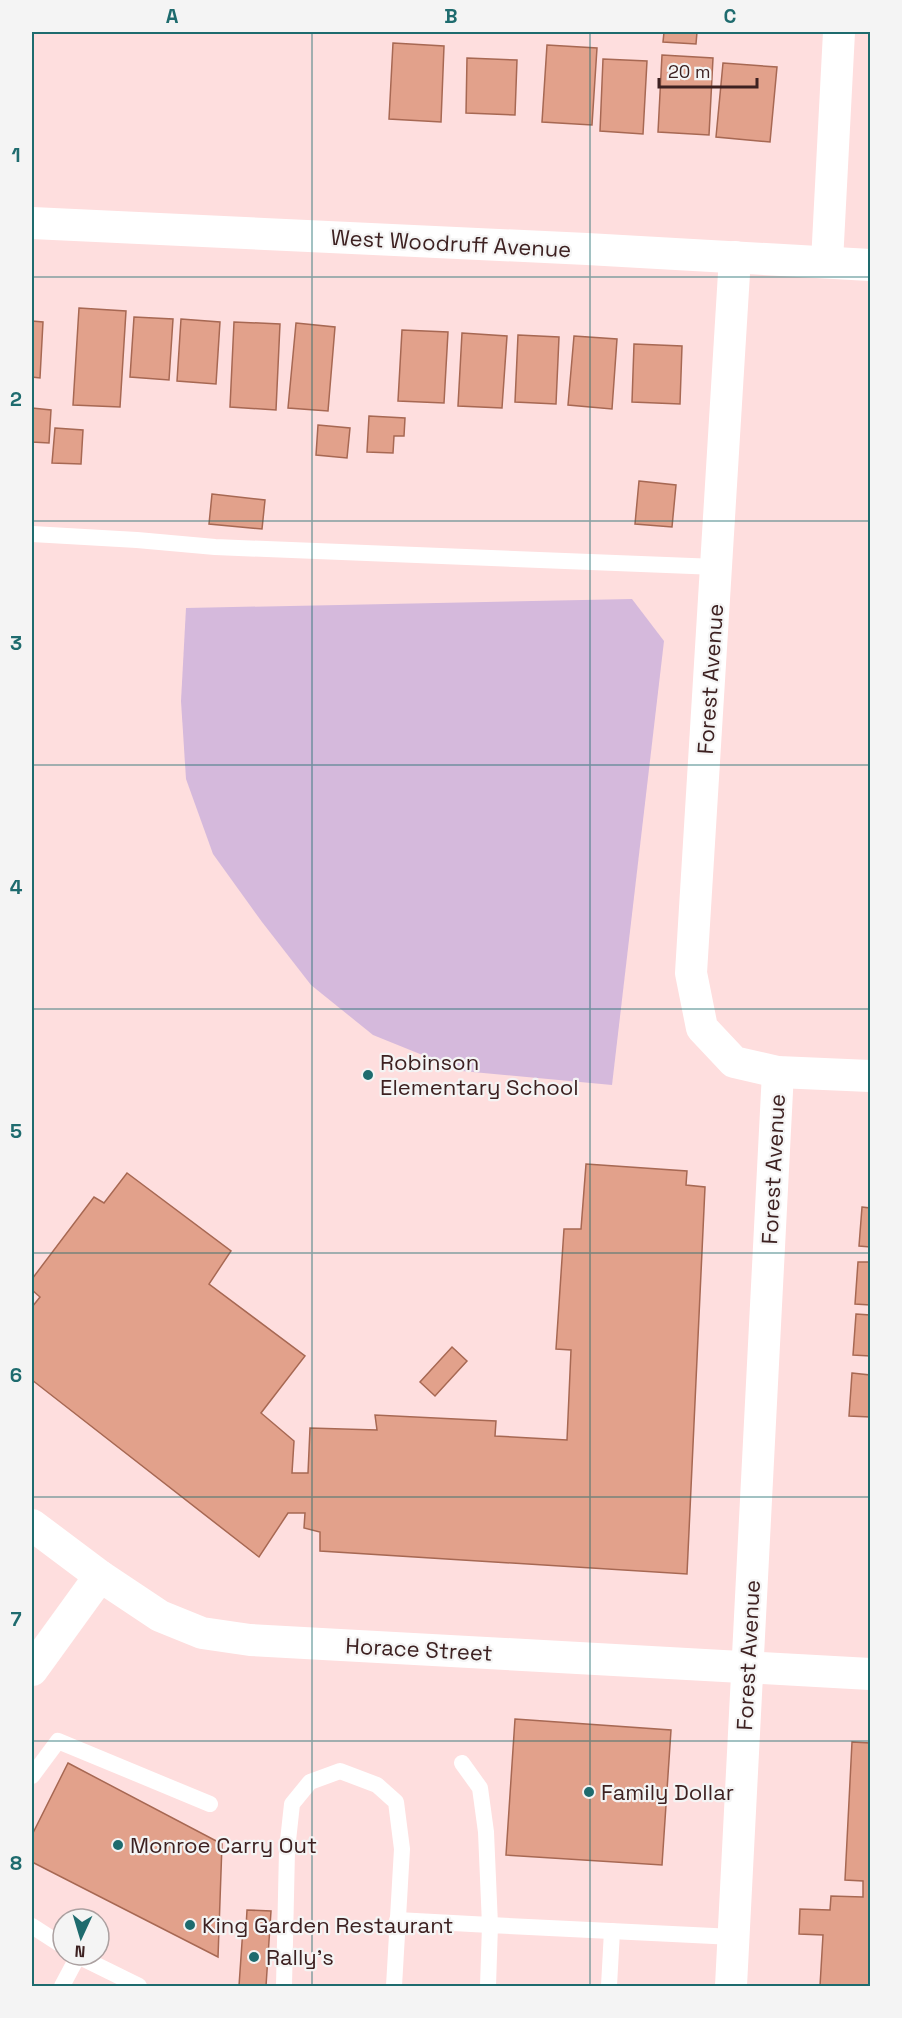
<svg xmlns="http://www.w3.org/2000/svg" width="902" height="2018" font-family="'Space Grotesk',sans-serif">
<rect width="100%" height="100%" fill="#fedede"/>
<polygon fill="#d5b9dc" points="632,599 664,641 612,1085 462,1071 373,1035 311,985 262,922 213,854 186,779 181,701 186,608"/>
<g fill="#e2a18b" stroke="#a76853" stroke-width="1.5">
<polygon points="664,32 697,32 696,44 663,42"/>
<polygon points="393,43 444,46 441,122 389,119"/>
<polygon points="547,45 597,48 592,125 542,122"/>
<polygon points="662,55 713,58 709,135 658,132"/>
<polygon points="467,58 517,60 515,115 466,113"/>
<polygon points="603,59 647,61 643,134 600,131"/>
<polygon points="723,63 777,67 770,142 716,137"/>
<polygon points="79,308 126,311 120,407 73,405"/>
<polygon points="134,317 173,319 169,380 130,377"/>
<polygon points="181,319 220,322 216,384 177,381"/>
<polygon points="32,321 43,322 40,378 32,377"/>
<polygon points="234,322 280,324 276,410 230,407"/>
<polygon points="296,323 335,327 328,411 288,408"/>
<polygon points="402,330 448,332 444,403 398,401"/>
<polygon points="462,333 507,336 502,408 458,406"/>
<polygon points="518,335 559,337 556,404 515,402"/>
<polygon points="574,336 617,339 612,409 568,405"/>
<polygon points="634,344 682,346 680,404 632,402"/>
<polygon points="32,408 51,410 49,443 32,442"/>
<polygon points="369,416 405,418 404,436 394,436 393,453 367,452"/>
<polygon points="318,425 350,428 347,458 316,455"/>
<polygon points="55,428 83,430 81,464 52,463"/>
<polygon points="639,481 676,485 672,527 635,524"/>
<polygon points="212,494 265,500 262,529 209,524"/>
<polygon points="586,1164 687,1171 686,1185 705,1187 687,1574 320,1551 320,1532 304,1528 305,1513 288,1513 259,1557 32,1380 32,1307 40,1297 32,1290 32,1279 94,1197 104,1203 127,1173 231,1251 209,1284 305,1356 261,1413 294,1441 292,1473 308,1473 310,1428 377,1430 375,1415 496,1421 495,1436 567,1440 571,1350 556,1349 564,1229 581,1229"/>
<polygon points="862,1207 870,1208 870,1247 859,1246"/>
<polygon points="858,1262 870,1262 870,1305 855,1304"/>
<polygon points="856,1314 870,1315 870,1356 853,1355"/>
<polygon points="452,1347 467,1361 435,1396 420,1382"/>
<polygon points="852,1373 870,1375 870,1417 849,1416"/>
<polygon points="515,1719 671,1730 662,1865 506,1855"/>
<polygon points="852,1742 870,1743 870,1986 820,1986 823,1935 799,1934 800,1909 830,1910 831,1896 863,1897 863,1881 845,1880"/>
<polygon points="68,1763 222,1844 218,1957 32,1862 32,1835"/>
<polygon points="247,1910 271,1911 266,1986 239,1986 243,1928 246,1928"/>
</g>
<g fill="none" stroke-linecap="round" stroke-linejoin="round">
<g stroke="#fff" stroke-width="16">
<polyline points="32,534 137,540 215,547 717,567"/>
<polyline points="32,1776 58,1741 210,1804"/>
<polyline points="397,1920 490,1925 486,1832 480,1788 462,1763"/>
<polyline points="32,1926 63,1946"/>
<polyline points="78,1956 139,1986"/>
<polyline points="62,1986 78,1956 77,1955"/>
<polyline points="284,1986 287,1850 292,1804 310,1782 340,1771 377,1785 396,1802 402,1849 394,1986"/>
<polyline points="488,1986 490,1925 734,1937"/>
<polyline points="609,1986 612,1931"/>
</g>
<g stroke="#fff" stroke-width="32">
<polyline points="32,223 587,249 870,265"/>
<polyline points="735,257 691,973 702,1028 734,1062 778,1072 870,1076"/>
<polyline points="827,262 839,32"/>
<polyline points="32,1525 100,1576 160,1616 202,1633 250,1640 870,1674"/>
<polyline points="32,1670 100,1576"/>
<polyline points="731,1986 778,1072"/>
</g>
</g>
<path fill="none" stroke="#1e6b6e" stroke-width="1.5" stroke-opacity="0.55" d="M312 32V1986M590 32V1986M32 277H870M32 521H870M32 765H870M32 1009H870M32 1253H870M32 1497H870M32 1741H870"/>
<g fill="#1e6b6e" stroke="#f4f4f4" stroke-width="2">
<circle cx="368" cy="1075" r="6"/>
<circle cx="589" cy="1792" r="6"/>
<circle cx="118" cy="1845" r="6"/>
<circle cx="190" cy="1925" r="6"/>
<circle cx="254" cy="1957" r="6"/>
</g>
<g text-anchor="middle" dominant-baseline="central" stroke-width="4.5" stroke-linejoin="round" paint-order="stroke">
<g font-size="22" fill="#3d2121" stroke="#f4f4f4">
<text transform="translate(451 243) rotate(3)">West Woodruff Avenue</text>
<text transform="translate(710 679) rotate(-86)">Forest Avenue</text>
<text transform="translate(773 1169) rotate(-87)">Forest Avenue</text>
<text transform="translate(419 1649) rotate(3)">Horace Street</text>
<text transform="translate(748 1655) rotate(-87)">Forest Avenue</text>
</g>
<g font-size="22" fill="#3d2121" stroke="#f4f4f4" text-anchor="start">
<text x="380" y="1062">Robinson<tspan x="380" dy="25">Elementary School</tspan></text>
<text x="601" y="1792">Family Dollar</text>
<text x="130" y="1845">Monroe Carry Out</text>
<text x="202" y="1925">King Garden Restaurant</text>
<text x="266" y="1957">Rally's</text>
</g>
</g>
<rect width="902" height="2018" fill="none" stroke="#f4f4f4" stroke-width="66"/>
<g transform="translate(81 1937) rotate(184)"><circle r="28" fill="#f4f4f4" stroke="#aba0a0" stroke-width="1.5"/>
<path d="M0-4.5L10 22L0 15L-10 22Z" fill="#1e6b6e"/>
<text y="-9" font-size="16" font-weight="bold" text-anchor="middle" fill="#3d2121">N</text>
</g>
<path d="M659 78v9h98v-9" fill="none" stroke="#3d2121" stroke-width="3"/>
<text x="668" y="78" font-size="18" fill="#3d2121" stroke="#f4f4f4" stroke-width="4.5" paint-order="stroke">20 m</text>
<rect x="33" y="33" width="836" height="1952" fill="none" stroke="#1e6b6e" stroke-width="2"/>
<g font-size="20" text-anchor="middle" font-weight="bold" fill="#1e6b6e">
<text x="172" y="23">A</text>
<text x="451" y="23">B</text>
<text x="730" y="23">C</text>
<text x="16" y="162">1</text>
<text x="16" y="406">2</text>
<text x="16" y="650">3</text>
<text x="16" y="894">4</text>
<text x="16" y="1138">5</text>
<text x="16" y="1382">6</text>
<text x="16" y="1626">7</text>
<text x="16" y="1870">8</text>
</g>
</svg>
